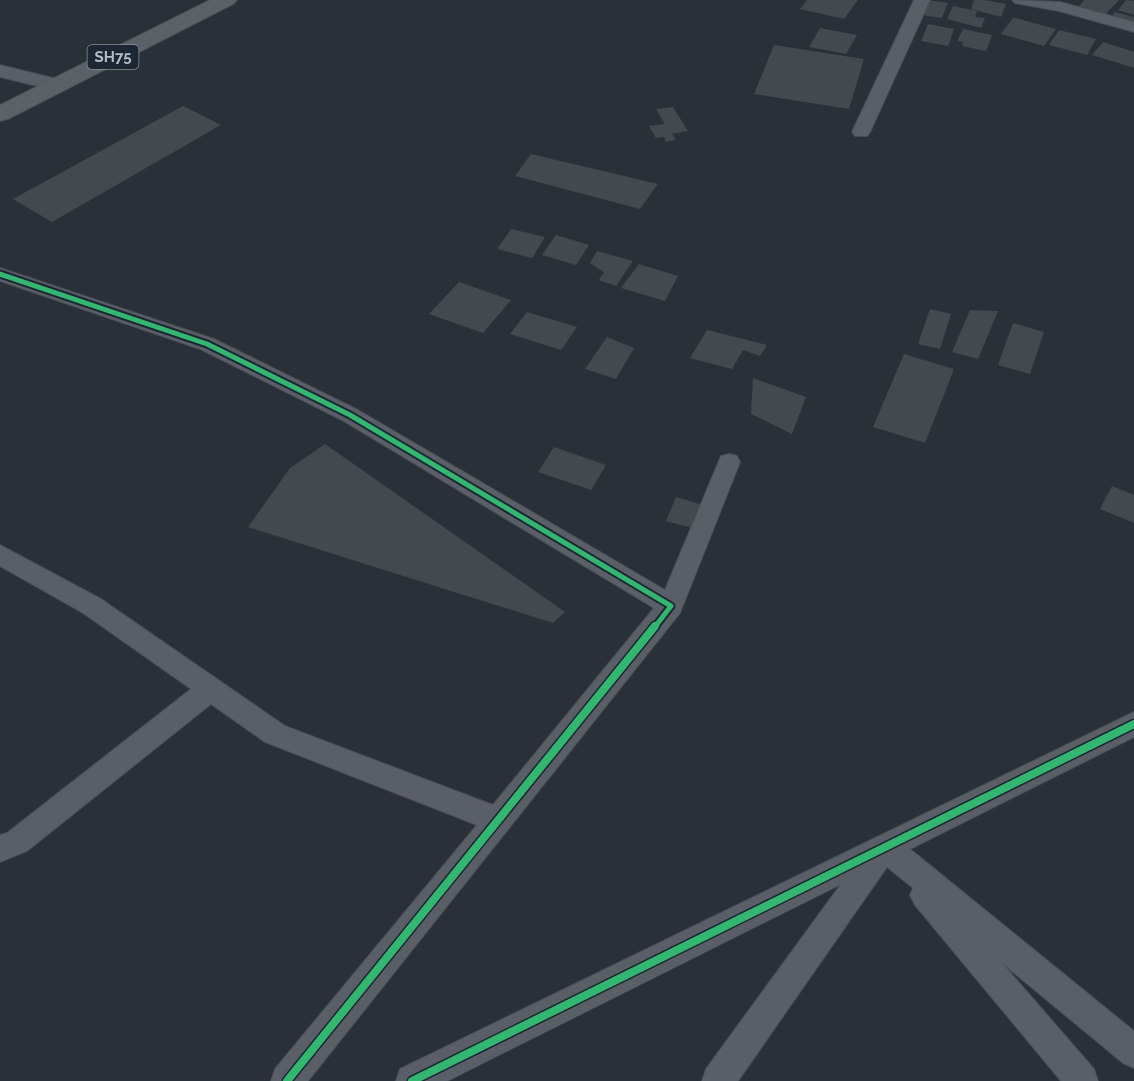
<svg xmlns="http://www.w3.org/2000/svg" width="1134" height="1081" font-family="Raleway,sans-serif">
<rect width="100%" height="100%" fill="#2a3038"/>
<g fill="#444950">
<polygon points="807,0 858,0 844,19 800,9"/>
<polygon points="928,0 948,3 942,18 922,15"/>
<polygon points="974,0 984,0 1006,4 1001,17 971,9"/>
<polygon points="1084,0 1119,0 1104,16 1077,8"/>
<polygon points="1126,0 1134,1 1134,15 1118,10"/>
<polygon points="953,6 977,11 975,17 985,18 981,28 947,19"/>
<polygon points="1115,12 1134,17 1134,24 1111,18"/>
<polygon points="1013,18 1015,18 1056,29 1044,46 1001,34"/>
<polygon points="928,24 954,29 948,46 921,41"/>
<polygon points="820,28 857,35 846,54 809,47"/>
<polygon points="963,29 992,35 986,51 962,46 964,42 957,41"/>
<polygon points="1059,30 1096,39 1087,55 1049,45"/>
<polygon points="1103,42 1134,52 1134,68 1092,55"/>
<polygon points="774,45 864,59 849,109 754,94"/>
<polygon points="183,106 221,125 52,222 13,199"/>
<polygon points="673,107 688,131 672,134 676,140 666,142 664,137 656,138 649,126 665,124 656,109"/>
<polygon points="531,154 658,184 640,209 515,176"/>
<polygon points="511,229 545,237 532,258 497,249"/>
<polygon points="556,235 589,245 576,265 542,255"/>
<polygon points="597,251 633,261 616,286 599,280 604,272 590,263"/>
<polygon points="639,264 678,276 665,301 621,288"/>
<polygon points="459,282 511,300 483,333 429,314"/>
<polygon points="930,309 951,314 940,349 918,344"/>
<polygon points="970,310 998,311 978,359 952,352"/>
<polygon points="527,312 577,327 561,350 510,334"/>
<polygon points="1013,323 1044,332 1030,374 998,365"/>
<polygon points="707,330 767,345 760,356 743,350 732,369 690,358"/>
<polygon points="607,337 634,348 616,379 585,369"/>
<polygon points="904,354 954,369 925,443 873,427"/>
<polygon points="753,378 806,397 792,434 751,414"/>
<polygon points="325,444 565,612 553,623 248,527 290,468"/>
<polygon points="554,447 606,465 591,490 538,472"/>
<polygon points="1112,486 1134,495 1134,523 1100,509"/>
<polygon points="676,497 703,505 693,528 666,521"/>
</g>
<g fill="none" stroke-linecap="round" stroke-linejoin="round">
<defs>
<g id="minor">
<polygon points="914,0 930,0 870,132 867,136 855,136 852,132"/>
<polygon points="1012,0 1060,2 1134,22 1134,32 1059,11 1015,3"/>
<polygon points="0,268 214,339 358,410 665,590 721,456 729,454 737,456 740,462 680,613 308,1081 271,1081 275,1069 477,825 265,742 211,704 27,851 0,862 0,835 7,833 191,689 83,613 0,566 0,545 101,599 285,726 493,805 654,608 342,420 200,349 0,281"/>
<polygon points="1134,712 1134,737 910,849 1134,1031 1134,1068 1123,1063 1002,963 1094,1069 1098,1081 1061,1081 915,905 910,895 913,888 887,867 738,1081 702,1081 706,1069 841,884 447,1081 396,1081 400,1069"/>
</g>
<polygon id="tertiary" points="0,65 65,81 68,85 65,89 58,91 0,77"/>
<polygon id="primary" points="210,0 237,0 233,4 8,119 0,121 0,105"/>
</defs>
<use href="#minor" stroke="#484c53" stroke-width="2"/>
<use href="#tertiary" stroke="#484c53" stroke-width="2"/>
<use href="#primary" stroke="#484c55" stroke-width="2"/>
<use href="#minor" fill="#5a5e66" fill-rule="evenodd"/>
<use href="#tertiary" fill="#5a5e66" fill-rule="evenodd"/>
<use href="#primary" fill="#5c6168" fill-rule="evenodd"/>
<defs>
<polyline id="cycleway-far2" points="0,274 2,275"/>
<polyline id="cycleway-far1" points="0,274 207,344 350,415 671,606 654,628"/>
<g id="cycleway">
<polyline points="287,1081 655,626"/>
<polyline points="412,1081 1134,724"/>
</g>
</defs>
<use href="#cycleway-far2" stroke="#1d2633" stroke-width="8"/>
<use href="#cycleway-far1" stroke="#1d2633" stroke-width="9"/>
<use href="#cycleway" stroke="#1d2633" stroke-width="11"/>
<use href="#cycleway-far2" stroke="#33b770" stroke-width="4.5"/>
<use href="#cycleway-far1" stroke="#33b770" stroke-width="5"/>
<use href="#cycleway" stroke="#33b770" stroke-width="8"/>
</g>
<g text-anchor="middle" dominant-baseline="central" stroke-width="4.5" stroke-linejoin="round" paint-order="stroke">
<rect fill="#1d2633" stroke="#878f9c" stroke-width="1.5" x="87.5" y="45" width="51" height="24" rx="4.5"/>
<g font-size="15" font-weight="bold" fill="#b4bcc9">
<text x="113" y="57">SH75</text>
</g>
</g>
</svg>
